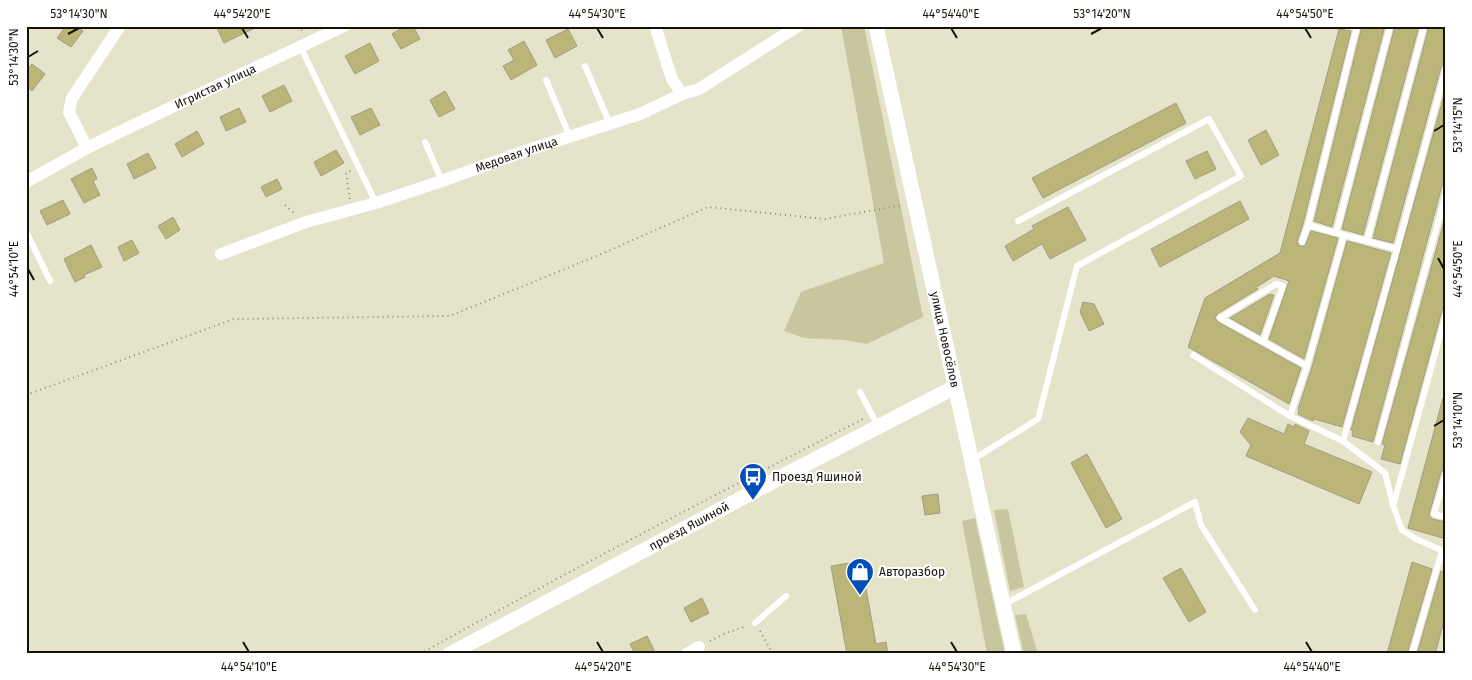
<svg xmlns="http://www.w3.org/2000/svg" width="1472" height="680" font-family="'Fira Sans',sans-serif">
<rect width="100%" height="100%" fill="#e5e3c9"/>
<g fill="#c8c69f">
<polygon points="841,26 864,26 923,317 867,344 844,340 804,338 784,331 801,292 884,263"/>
<polygon points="1008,509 1024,587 1010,591 994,510"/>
<polygon points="975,518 1005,654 987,654 962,521"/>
<polygon points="1026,614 1038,654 1024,654 1015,615"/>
</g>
<g fill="#bbb677" stroke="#9f9d84">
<polygon points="66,26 76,26 83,31 71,47 57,38"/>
<polygon points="216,26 259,26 224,43"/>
<polygon points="405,26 413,26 420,39 401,49 392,34"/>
<polygon points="1362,26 1385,26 1332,227 1314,221"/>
<polygon points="1395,26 1419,26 1363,235 1342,229"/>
<polygon points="1429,26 1446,26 1446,63 1441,67 1393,243 1373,238"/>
<polygon points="568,29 577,46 555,58 546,40"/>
<polygon points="1339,29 1351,31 1303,224 1297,242 1300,246 1305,246 1311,231 1338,238 1304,359 1269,339 1289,281 1274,276 1255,288 1258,289 1217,314 1215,318 1218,322 1301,368 1289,404 1188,347 1205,298 1280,253"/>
<polygon points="524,41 537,65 511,80 503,66 514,60 508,50"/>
<polygon points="370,43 379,61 355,74 345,56"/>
<polygon points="32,64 45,74 32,91 26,86 26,71"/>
<polygon points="284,85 292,101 270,112 262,96"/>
<polygon points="1446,88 1446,171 1373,442 1352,436 1353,431 1351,430"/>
<polygon points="445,91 455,109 439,117 430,100"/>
<polygon points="1176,103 1186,123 1043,198 1032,178"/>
<polygon points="239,108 246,122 226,131 220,117"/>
<polygon points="371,108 380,125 360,135 351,117"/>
<polygon points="1266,130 1279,155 1261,165 1248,140"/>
<polygon points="197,131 204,144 182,157 175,144"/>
<polygon points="336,150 344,163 321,176 314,162"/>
<polygon points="1207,151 1216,169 1195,179 1186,161"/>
<polygon points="148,153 156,168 134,179 127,164"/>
<polygon points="92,168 97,179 93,181 100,195 84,203 71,179"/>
<polygon points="277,179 282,189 266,197 261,187"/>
<polygon points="63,200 70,214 47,225 40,211"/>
<polygon points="1240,201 1249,219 1160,267 1151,249"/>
<polygon points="1068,207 1086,240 1050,259 1042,244 1013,261 1005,246 1034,229 1032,226"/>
<polygon points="1446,214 1446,296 1400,464 1381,459 1385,445 1382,444"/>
<polygon points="173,217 180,230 166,239 158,226"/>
<polygon points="132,240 139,253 124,261 118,247"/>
<polygon points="1347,241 1391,253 1342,427 1314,419 1313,421 1298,414 1299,410 1298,409 1312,367"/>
<polygon points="91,245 102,267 84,275 85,277 75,282 64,259"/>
<polygon points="1270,294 1274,295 1260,335 1230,318"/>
<polygon points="1083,302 1094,304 1104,324 1089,331 1080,312"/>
<polygon points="1443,398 1446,398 1446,454 1442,468 1446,468 1441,472 1429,515 1432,519 1446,522 1446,539 1408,528"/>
<polygon points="1248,418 1284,434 1288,424 1294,427 1295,424 1309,431 1304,444 1372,472 1359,504 1246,456 1251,445 1240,432"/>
<polygon points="1087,454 1122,519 1106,528 1071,463"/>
<polygon points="938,494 940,513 925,515 922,496"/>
<polygon points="861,561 876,644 886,642 888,654 847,654 831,566"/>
<polygon points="1412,562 1432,569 1407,654 1387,654"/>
<polygon points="1181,568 1206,612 1189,622 1163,578"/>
<polygon points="1441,571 1446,573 1446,614 1435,654 1417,654"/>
<polygon points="702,598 709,613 691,622 684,608"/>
<polygon points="647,636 654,650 647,654 635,654 630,644"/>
</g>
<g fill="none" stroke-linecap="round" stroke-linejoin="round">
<g stroke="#8d8b79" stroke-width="2" stroke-dasharray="1 4" stroke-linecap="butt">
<polyline points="298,26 303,32"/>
<polyline points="350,199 346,173 352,170"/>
<polyline points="285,205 294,213"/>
<polyline points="26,395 234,319 450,316 599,255 708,207 825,219 903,205"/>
<polyline points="760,631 773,654"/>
<polyline points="710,641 726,633 747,626"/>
<path d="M420 654C566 572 715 495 865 418"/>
</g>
<g stroke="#fff" stroke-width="6">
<polyline points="301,48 376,203"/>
<polyline points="585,66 610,124"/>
<polyline points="546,80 570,137"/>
<polyline points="425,142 442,181"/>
<polyline points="26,231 50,281"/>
<polyline points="1336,233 1390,26"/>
<polyline points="1344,235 1308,225 1357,26"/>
<polyline points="1367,241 1424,26"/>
<polyline points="1302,242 1308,225"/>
<polyline points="1263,342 1283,286 1276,284 1220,318 1307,366"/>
<polyline points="1193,355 1290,416 1343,441 1385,473 1393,505 1402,530 1416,539 1446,552"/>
<polyline points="860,392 878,426"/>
<polyline points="1290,416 1307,366 1344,235 1397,249"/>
<polyline points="1343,441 1397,249 1446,68"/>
<polyline points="1378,442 1446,193"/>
<polyline points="972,460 1038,419 1077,266 1241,176 1209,119 1018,221"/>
<polyline points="1446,473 1434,514 1446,517"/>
<polyline points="1394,503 1446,314"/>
<polyline points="1003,605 1195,502 1201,525 1255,610"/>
<polyline points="755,623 786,596"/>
<polyline points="1412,654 1442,551"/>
</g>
<g stroke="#fff" stroke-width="12">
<polyline points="655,26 672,79 682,94"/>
<polyline points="87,148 69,112 72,98 120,26"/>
<path id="s1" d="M26 182 87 148 136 124 344 26"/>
<path id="s2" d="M221 254 306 222 376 203 442 181 522 152 640 114 682 94 699 89 798 26"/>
<polyline points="687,654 699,647"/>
</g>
<g stroke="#fff" stroke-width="15">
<path id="s3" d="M876 26 1014 654"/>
<path id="s4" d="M450 654 785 475 955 387"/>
</g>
</g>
<path fill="none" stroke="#14130a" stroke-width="2" d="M242 28 248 38M597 28 603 38M951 28 957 38M1305 28 1311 38M68 34 79 28M1091 34 1102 28M28 57 38 51M1434 131 1444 125M1438 258 1444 269M28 269 34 280M1434 426 1444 420M243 642 249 652M597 642 603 652M951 642 957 652M1306 642 1312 652"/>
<defs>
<symbol id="bus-pin" viewBox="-11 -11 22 30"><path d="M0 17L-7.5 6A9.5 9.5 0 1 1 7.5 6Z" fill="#004eb7" stroke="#fff"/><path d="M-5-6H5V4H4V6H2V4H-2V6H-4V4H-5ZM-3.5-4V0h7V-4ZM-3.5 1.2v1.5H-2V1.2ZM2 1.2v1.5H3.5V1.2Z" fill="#fff"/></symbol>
<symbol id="shop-pin" viewBox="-11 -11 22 30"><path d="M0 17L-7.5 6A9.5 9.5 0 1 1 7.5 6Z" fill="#004eb7" stroke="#fff"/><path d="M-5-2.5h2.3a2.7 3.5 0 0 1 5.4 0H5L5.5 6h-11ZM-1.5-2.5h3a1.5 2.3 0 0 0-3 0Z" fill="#fff"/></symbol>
</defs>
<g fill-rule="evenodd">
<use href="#bus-pin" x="737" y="461" width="32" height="43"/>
<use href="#shop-pin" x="844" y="556" width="32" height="43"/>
</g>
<g text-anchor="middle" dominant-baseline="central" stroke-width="4" stroke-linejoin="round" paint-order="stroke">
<g font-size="12" fill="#14130a" stroke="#fff">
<text stroke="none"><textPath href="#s1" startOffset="212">Игристая улица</textPath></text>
<text stroke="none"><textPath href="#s2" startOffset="312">Медовая улица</textPath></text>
<text stroke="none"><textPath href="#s3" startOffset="321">улица Новосёлов</textPath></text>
<text stroke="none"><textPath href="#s4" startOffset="271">проезд Яшиной</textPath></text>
</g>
<g font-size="12" fill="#14130a" stroke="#fff" text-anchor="start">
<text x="772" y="477">Проезд Яшиной</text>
<text x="879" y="572">Авторазбор</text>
</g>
</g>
<rect width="1472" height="680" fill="none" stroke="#ffffff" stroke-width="55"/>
<rect x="28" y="28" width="1416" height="624" fill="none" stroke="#14130a" stroke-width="2"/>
<g font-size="12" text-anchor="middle" fill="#14130a">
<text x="79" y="18">53°14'30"N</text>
<text x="242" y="18">44°54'20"E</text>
<text x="597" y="18">44°54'30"E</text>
<text x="951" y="18">44°54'40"E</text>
<text x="1102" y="18">53°14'20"N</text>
<text x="1305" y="18">44°54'50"E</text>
<text transform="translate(14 57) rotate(-90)" y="4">53°14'30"N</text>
<text transform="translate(1458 125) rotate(-90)" y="4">53°14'15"N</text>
<text transform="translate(1458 269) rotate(-90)" y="4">44°54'50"E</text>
<text transform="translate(14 269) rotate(-90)" y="4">44°54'10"E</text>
<text transform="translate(1458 420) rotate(-90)" y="4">53°14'10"N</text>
<text x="249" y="671">44°54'10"E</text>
<text x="603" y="671">44°54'20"E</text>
<text x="957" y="671">44°54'30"E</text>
<text x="1312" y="671">44°54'40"E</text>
</g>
</svg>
